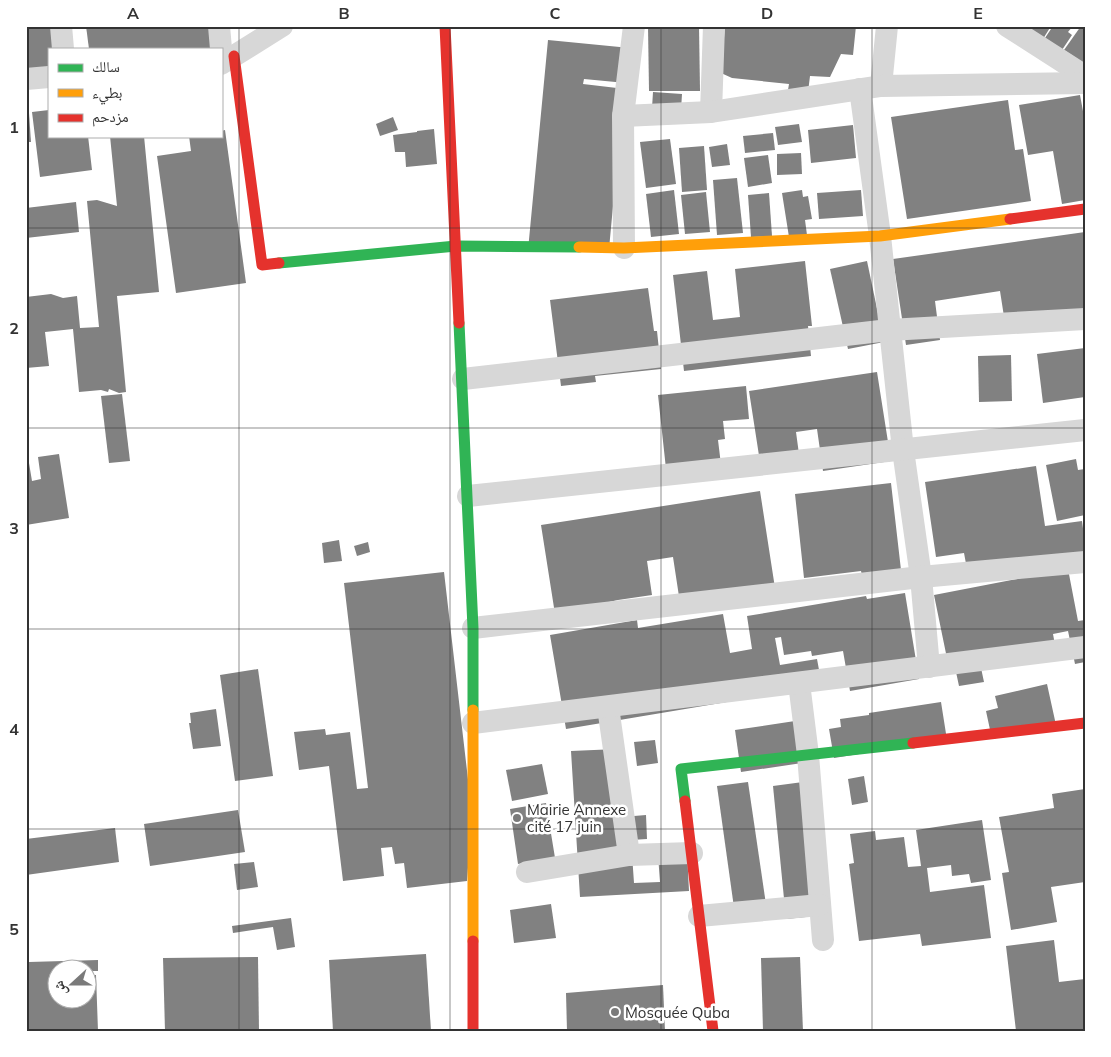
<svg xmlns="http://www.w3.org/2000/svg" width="1111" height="1057" font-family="Mulish,'Noto Naskh Arabic',sans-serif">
<rect width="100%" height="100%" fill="#fff"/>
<g fill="#818181">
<polygon points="26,26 63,26 66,49 49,49 49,81 26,84"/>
<polygon points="86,26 218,26 221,49 89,49"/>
<polygon points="648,26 699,26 700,91 649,91"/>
<polygon points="725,26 856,26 853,55 841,54 830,77 810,76 808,92 788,90 789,84 732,78 721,73"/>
<polygon points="1021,26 1051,26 1043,39"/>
<polygon points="1053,26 1073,26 1068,32 1072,35 1062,50 1045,38"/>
<polygon points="1081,26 1085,26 1085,64 1064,50"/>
<polygon points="548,40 630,48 626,83 584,79 583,84 617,88 622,110 609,249 528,250"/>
<polygon points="653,92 682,94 681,110 652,108"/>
<polygon points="1080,95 1085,122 1085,200 1062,204 1053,151 1028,155 1019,105"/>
<polygon points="1008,100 1015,150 1023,149 1031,201 907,219 891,117"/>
<polygon points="49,110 49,136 88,136 92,170 40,177 32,112"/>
<polygon points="29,113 31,142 26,142 26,114"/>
<polygon points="393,117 398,130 380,136 376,124"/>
<polygon points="799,124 802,142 778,145 775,127"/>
<polygon points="853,125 856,158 811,163 808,130"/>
<polygon points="434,129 437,164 406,167 405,152 395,152 393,135 417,132 417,131"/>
<polygon points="225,130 246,283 176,293 157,156 191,151 189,136 221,136 221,131"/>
<polygon points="773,133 775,150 745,153 743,136"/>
<polygon points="110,136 144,136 159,292 117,296 126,392 119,393 109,389 108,392 101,390 79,392 73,329 45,332 49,366 26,368 26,297 51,294 63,298 77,296 80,328 99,327 87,201 97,200 117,206"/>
<polygon points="670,139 676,184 646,188 640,142"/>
<polygon points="727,144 730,165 712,167 709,147"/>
<polygon points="704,146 707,190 682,192 679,148"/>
<polygon points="801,153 802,174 777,175 777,154"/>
<polygon points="768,155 772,183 748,187 744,158"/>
<polygon points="737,178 743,233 717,235 713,180"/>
<polygon points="674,190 679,234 651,237 646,194"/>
<polygon points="802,190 803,197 808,196 812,219 805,220 807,235 789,237 782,193"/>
<polygon points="861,190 863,216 819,219 817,193"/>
<polygon points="706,192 710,232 685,234 681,195"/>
<polygon points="769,193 772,236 751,237 748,195"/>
<polygon points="76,202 79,232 26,238 26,208"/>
<polygon points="1085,232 1085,325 1005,323 1000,291 935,301 940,340 906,345 893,259"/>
<polygon points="805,261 812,326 808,326 811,356 684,371 673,275 707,271 713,320 740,317 735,269"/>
<polygon points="867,261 884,342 848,349 830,269"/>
<polygon points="648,288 654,331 657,331 661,369 595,376 596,382 561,386 550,300"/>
<polygon points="1085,348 1085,397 1043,403 1037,354"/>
<polygon points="1011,355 1012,401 979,402 978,356"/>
<polygon points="877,372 891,461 823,471 817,429 796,432 801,469 762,475 749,391"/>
<polygon points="746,386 749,419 723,421 725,439 718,440 722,473 667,478 658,395"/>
<polygon points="122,394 130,461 109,463 101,396"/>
<polygon points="26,451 27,451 32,481 41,479 38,457 59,454 69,518 26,525"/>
<polygon points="1076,459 1078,470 1085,469 1085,515 1057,521 1046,465"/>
<polygon points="1036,466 1045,526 1082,521 1085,543 1085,552 967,569 964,553 936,557 925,482"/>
<polygon points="891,483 901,570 862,575 861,571 804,578 795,494"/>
<polygon points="760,491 775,588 680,603 673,557 647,561 652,595 618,600 555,614 541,525"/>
<polygon points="339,540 342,561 324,563 322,543"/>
<polygon points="368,542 370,552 357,556 354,546"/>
<polygon points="1068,569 1078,621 1085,620 1085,662 1075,664 1068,631 1053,634 1057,656 981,668 984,682 959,686 956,672 950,673 934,595"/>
<polygon points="444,572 472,814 467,881 407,888 404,863 395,864 392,847 381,848 384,876 343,881 329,766 299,770 294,732 325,729 326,735 350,732 357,789 368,788 344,583"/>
<polygon points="905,593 919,679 850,691 843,651 812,656 811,651 784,655 781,637 775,638 780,665 817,659 822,686 566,729 550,635 637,620 638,628 723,614 730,653 752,649 747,616 866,596 867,599"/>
<polygon points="258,669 273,776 235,781 220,675"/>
<polygon points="1047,684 1056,725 992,739 986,711 998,708 995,696"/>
<polygon points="941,702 947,740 834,758 829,729 841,727 840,719 869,715 869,713"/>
<polygon points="216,709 221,746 193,749 189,723 191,723 190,713"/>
<polygon points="795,721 802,763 741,772 735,730"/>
<polygon points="655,740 658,763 637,766 634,742"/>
<polygon points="617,749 622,817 646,815 647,839 631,840 634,883 660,882 658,855 687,853 689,891 580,897 571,751"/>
<polygon points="542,764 548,794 512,801 506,770"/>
<polygon points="864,776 868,802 852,805 848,779"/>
<polygon points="748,782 768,918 736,922 717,786"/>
<polygon points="803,782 816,916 786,919 773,786"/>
<polygon points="1085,789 1085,882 1051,887 1057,922 1011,930 1002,873 1009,872 999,817 1054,808 1052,794"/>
<polygon points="546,803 557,870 528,862 518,864 510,809"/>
<polygon points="238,810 245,852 150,866 144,824"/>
<polygon points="982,820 991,880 971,883 969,874 952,876 951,865 927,868 930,892 984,885 991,938 922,946 920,934 859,941 849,864 854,863 850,834 875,831 876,840 904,837 908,867 921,866 916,830"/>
<polygon points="115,828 119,862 26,875 26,839"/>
<polygon points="254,862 258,887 237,890 234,864"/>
<polygon points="551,904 556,938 514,943 510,910"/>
<polygon points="291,918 295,947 277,950 273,927 233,933 232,926"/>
<polygon points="1054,940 1059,982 1085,979 1085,1031 1016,1031 1006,946"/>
<polygon points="26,954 29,954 29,962 98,960 98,971 88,971 88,970 58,970 58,1000 88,1000 88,975 96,975 98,1031 26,1031"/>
<polygon points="426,954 431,1031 333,1031 329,960"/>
<polygon points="258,957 259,1031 165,1031 163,958"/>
<polygon points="800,957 803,1031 763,1031 761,958"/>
<polygon points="663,985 665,1031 567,1031 566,993"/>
</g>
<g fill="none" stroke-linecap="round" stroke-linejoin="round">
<g stroke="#d7d7d7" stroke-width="22">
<polyline points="61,26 63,49"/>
<polyline points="219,26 221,49"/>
<polyline points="1007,26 1085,76"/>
<polyline points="221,64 282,26"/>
<polyline points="26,79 49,77"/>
<polyline points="881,86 887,26"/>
<polyline points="860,89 880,236 903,450 921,577 929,667"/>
<polyline points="711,112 714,26"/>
<polyline points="623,116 711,112 881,86 1085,83"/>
<polyline points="624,248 623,116 634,26"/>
<polyline points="463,379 889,330 1085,319"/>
<polyline points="468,496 1085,430"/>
<polyline points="473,628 921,577 1085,562"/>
<polyline points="799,683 808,755 823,940"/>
<polyline points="608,707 629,855"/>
<polyline points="473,723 1085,647"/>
<polyline points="527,872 629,855 692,853"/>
<polyline points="699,916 820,905"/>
</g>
<g stroke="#30b455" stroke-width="11">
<polyline points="279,263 456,246 579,247"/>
<polyline points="459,323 473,628 473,710"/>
<polyline points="685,801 681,769 913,743"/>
</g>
<g stroke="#ff9f0a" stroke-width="11">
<polyline points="579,247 624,248 880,236 1010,219"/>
<polyline points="473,710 473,941"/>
</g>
<g stroke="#e5322d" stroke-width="11">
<polyline points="445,26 459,323"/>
<polyline points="234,56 262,265 279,263"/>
<polyline points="1010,219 1085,209"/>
<polyline points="913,743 1085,723"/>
<polyline points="685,801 713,1031"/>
<polyline points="473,941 473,1031"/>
</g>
</g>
<path fill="none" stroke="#333" stroke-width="1" stroke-opacity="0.55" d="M239 26V1031M450 26V1031M661 26V1031M872 26V1031M26 228H1085M26 428H1085M26 629H1085M26 829H1085"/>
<g fill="#7a7a7a" stroke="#fff" stroke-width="2">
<circle cx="517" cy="818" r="5"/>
<circle cx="615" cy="1012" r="5"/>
</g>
<g text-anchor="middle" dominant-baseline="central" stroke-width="5" stroke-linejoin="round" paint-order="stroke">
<g font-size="15" fill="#333" stroke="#fff" text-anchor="start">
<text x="527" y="809">Mairie Annexe<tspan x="527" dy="17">cité 17 juin</tspan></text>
<text x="625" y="1012">Mosquée Quba</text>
</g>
</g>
<rect width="1111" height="1057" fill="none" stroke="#ffffff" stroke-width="55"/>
<rect x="48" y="48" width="175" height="90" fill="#ffffff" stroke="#adadad"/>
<rect x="58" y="64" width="25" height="8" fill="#30b455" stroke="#adadad"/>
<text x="92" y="72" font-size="15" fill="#333333">سالك</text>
<rect x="58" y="89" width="25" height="8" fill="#ff9f0a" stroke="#adadad"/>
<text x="92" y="98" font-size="15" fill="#333333">بطيء</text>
<rect x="58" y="114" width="25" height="8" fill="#e5322d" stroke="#adadad"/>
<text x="92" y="122" font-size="15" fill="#333333">مزدحم</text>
<g transform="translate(72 984) rotate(249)"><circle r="24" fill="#ffffff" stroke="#adadad"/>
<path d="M0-4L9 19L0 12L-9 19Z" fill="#7a7a7a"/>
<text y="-8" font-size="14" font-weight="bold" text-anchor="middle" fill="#333333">ش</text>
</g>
<rect x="28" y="28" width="1056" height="1002" fill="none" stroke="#333" stroke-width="2"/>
<g font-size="16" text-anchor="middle" font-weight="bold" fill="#333">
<text x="133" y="19">A</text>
<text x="344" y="19">B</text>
<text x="555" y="19">C</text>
<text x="767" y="19">D</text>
<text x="978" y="19">E</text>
<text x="14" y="133">1</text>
<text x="14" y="334">2</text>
<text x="14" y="534">3</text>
<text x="14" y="735">4</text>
<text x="14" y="935">5</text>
</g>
</svg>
